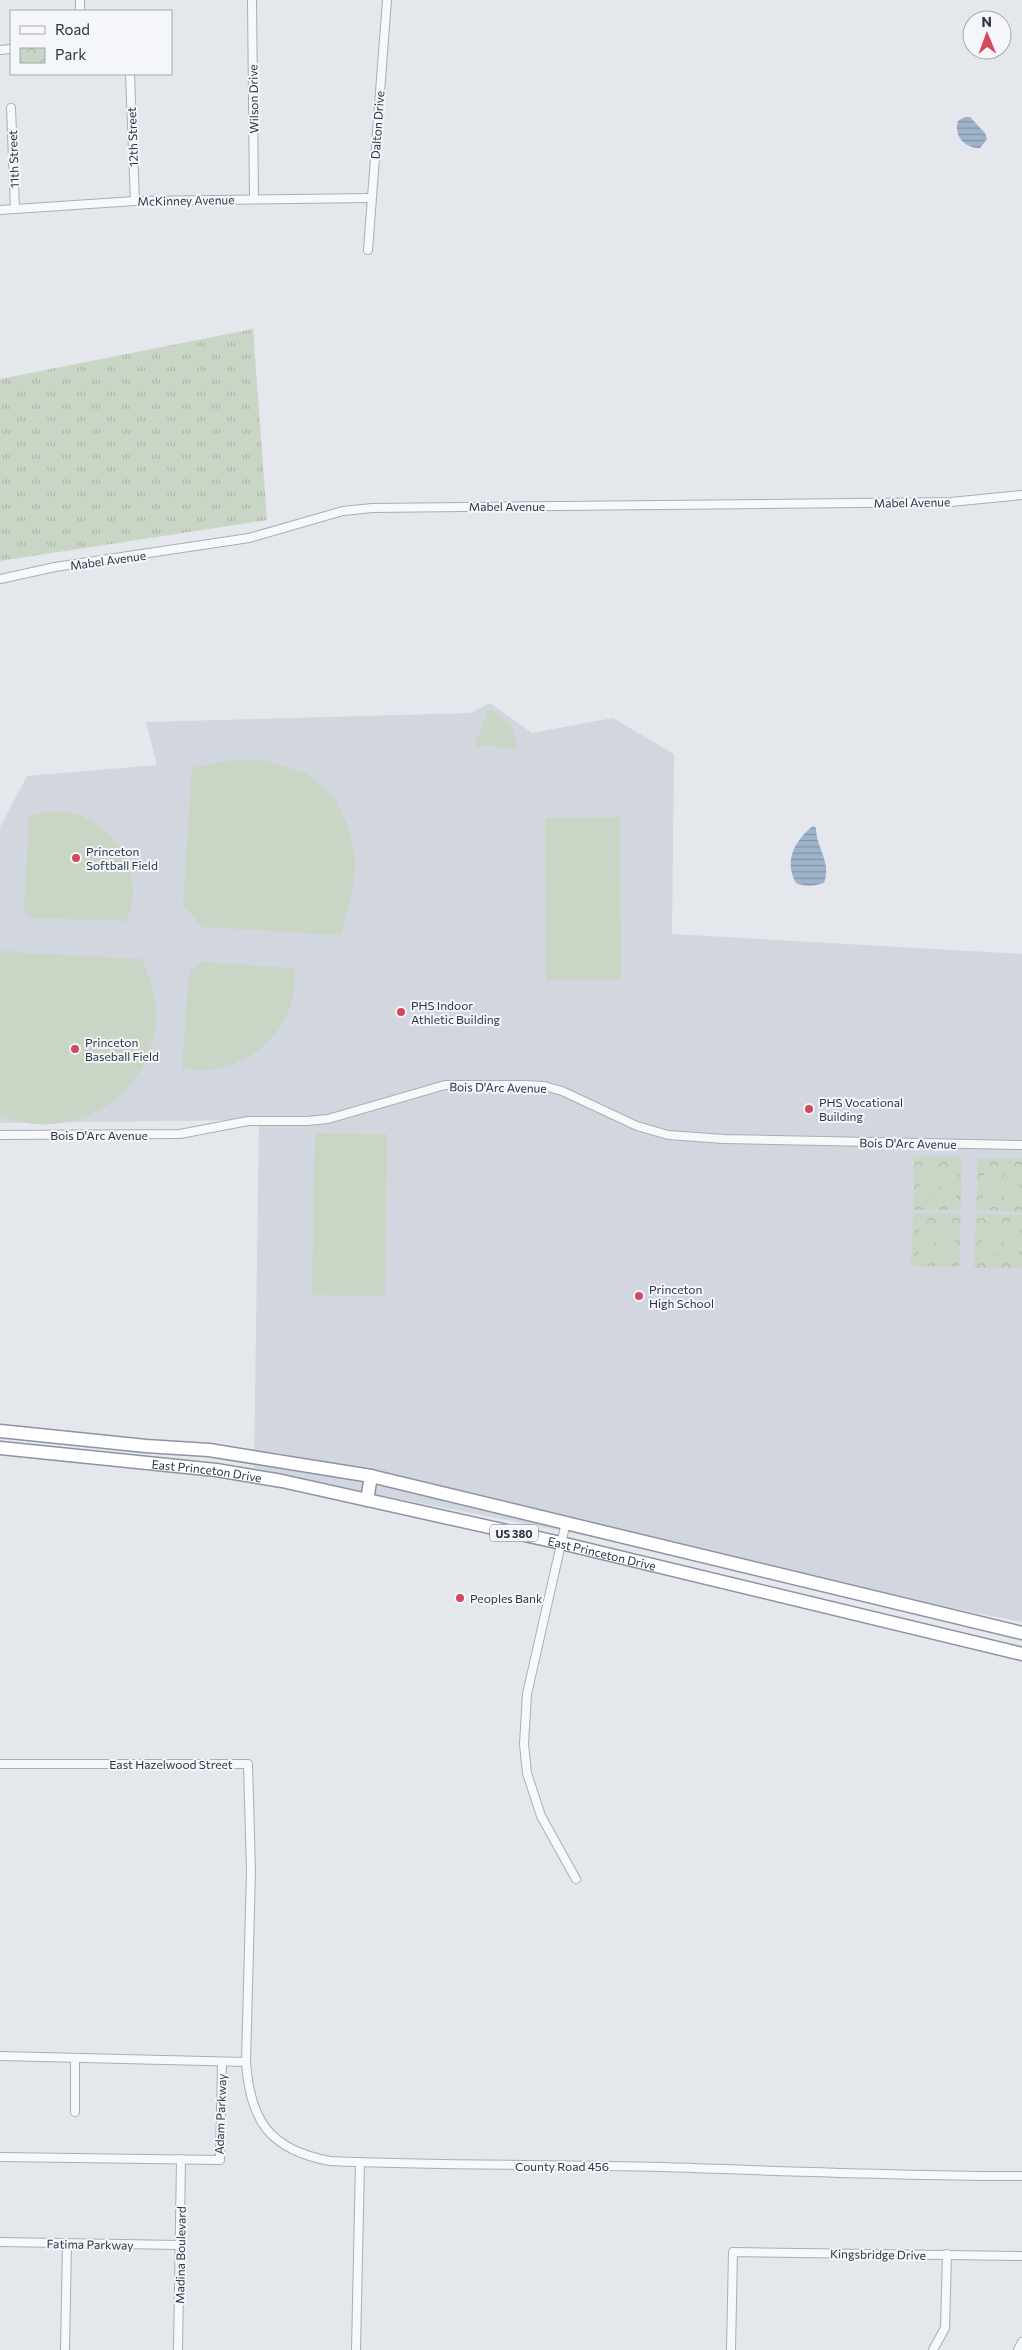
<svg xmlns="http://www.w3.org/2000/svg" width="1022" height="2350" font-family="Commissioner,sans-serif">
<defs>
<pattern id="grass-tufts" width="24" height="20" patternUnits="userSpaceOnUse" patternTransform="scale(1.25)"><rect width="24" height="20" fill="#c9d6c5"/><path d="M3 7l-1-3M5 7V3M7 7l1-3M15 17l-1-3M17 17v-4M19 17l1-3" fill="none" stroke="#adb8ab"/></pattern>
<pattern id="park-crowns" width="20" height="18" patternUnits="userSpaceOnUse" patternTransform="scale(1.25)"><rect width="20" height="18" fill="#c9d6c5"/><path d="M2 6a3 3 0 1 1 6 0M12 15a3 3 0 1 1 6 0" fill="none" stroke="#adb8ab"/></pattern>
<pattern id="water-rules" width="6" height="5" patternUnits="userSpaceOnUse" patternTransform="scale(1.25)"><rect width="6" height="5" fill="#9fb4cc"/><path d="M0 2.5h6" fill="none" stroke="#8293a7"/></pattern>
</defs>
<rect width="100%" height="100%" fill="#e4e7ec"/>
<polygon fill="#d2d6de" points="490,703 532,733 613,718 674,754 672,934 1022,954 1022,1622 254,1470 259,1120 0,1123 0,827 27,776 157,765 146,722 471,713"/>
<polygon fill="url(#grass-tufts)" points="253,329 267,520 0,561 0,379"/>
<g fill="url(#park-crowns)">
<polygon points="914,1157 962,1157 961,1210 913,1210"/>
<polygon points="978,1158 1022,1159 1022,1212 976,1210"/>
<polygon points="913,1213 961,1214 959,1267 911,1266"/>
<polygon points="976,1214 1022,1215 1022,1268 974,1268"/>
</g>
<g fill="#c9d6c5">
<path d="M489 709C508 719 516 726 516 750L483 745 478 747 475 743Z"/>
<polygon points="233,760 269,761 307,774 335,798 348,827 355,855 354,884 341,935 202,927 183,905 192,768"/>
<path d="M54 811C63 812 73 812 81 816 113 829 134 860 133 895 133 903 129 913 127 921L33 918 24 912 29 815Z"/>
<polygon points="620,817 621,979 546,980 545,818"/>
<path d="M7 950 21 953 142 959C152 985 158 1001 156 1029 155 1036 151 1044 149 1051 129 1111 57 1141 0 1115V953Z"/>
<path d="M201 962 295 968C294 977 294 986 293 995 287 1035 250 1063 213 1069 203 1071 191 1069 182 1068L189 971Z"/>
<polygon points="315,1133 387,1134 385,1296 312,1295"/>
<polygon points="920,1166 936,1167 935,1202 919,1201"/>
<polygon points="941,1167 957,1167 956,1202 941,1201"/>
<polygon points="984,1167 999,1168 998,1203 983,1202"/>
<polygon points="1005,1168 1020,1169 1020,1203 1004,1203"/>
<polygon points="919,1223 934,1223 934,1258 918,1258"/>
<polygon points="940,1223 956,1223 955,1258 939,1258"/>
<polygon points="982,1224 998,1225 997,1259 981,1259"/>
<polygon points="1004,1224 1020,1225 1019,1260 1003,1259"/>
</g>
<g fill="url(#water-rules)">
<path d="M965 117H970L985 133 987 139 980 148C966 149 953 136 958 121Z"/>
<path d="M813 826 816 828C816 848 832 862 824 883 814 886 806 887 796 883 784 861 794 841 813 826Z"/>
</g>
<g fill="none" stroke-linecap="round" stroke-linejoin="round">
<defs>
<g id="minor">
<polyline points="80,0 80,11"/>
<polyline points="252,0 254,199"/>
<polyline points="0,50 11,49"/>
<polyline points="130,74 135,201"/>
<polyline points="11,108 15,209"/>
<polyline points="0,210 135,201 371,198"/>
<polyline points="368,250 387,0"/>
<polyline points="0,579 55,567 249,538 343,511 372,508 951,502 1022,495"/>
<polyline points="0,1135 180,1134 248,1121 307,1121 328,1119 445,1085 524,1085 544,1086 562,1091 637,1126 668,1135 724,1139 1022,1145"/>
<polyline points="566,1522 527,1694 524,1744 527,1773 541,1816 576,1879"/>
<path d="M0 1764H248L251 1871 246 2062C250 2121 270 2150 330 2161 441 2166 552 2164 663 2167 783 2171 902 2176 1022 2176"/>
<polyline points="0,2056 246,2062"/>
<polyline points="75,2058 75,2112"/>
<polyline points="0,2157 220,2160 222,2062"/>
<polyline points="0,2242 180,2245"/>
<polyline points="65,2350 67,2243"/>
<polyline points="178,2350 181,2159"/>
<polyline points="356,2350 360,2162"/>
<polyline points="731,2350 733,2252 1022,2256"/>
<polyline points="933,2350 945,2328 947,2254"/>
<polyline points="1018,2350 1022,2342"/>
</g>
<g id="trunk">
<polyline points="0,1431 146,1446 209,1450 371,1476 1022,1633"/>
<path id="s1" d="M0 1448 216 1470 282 1481 561 1543 1022 1654"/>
<polyline points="367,1500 371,1476"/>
</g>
</defs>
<use href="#minor" stroke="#a9aeb7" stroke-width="10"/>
<use href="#trunk" stroke="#8b94a3" stroke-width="15"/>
<use href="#minor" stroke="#f7f8fa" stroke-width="8"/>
<use href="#trunk" stroke="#fff" stroke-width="12"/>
</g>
<g fill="#d1495b" stroke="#f4f6f9" stroke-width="2">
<circle cx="76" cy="858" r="5"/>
<circle cx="401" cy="1012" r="5"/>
<circle cx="75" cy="1049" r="5"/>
<circle cx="809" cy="1109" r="5"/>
<circle cx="639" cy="1296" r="5"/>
<circle cx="460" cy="1598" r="5"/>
</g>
<g text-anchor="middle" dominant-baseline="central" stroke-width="4" stroke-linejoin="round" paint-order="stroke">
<rect fill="#f4f6f9" stroke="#676e7b" stroke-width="1" x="490" y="1524.5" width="48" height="17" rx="4"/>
<g font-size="11" font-weight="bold" fill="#2b3445">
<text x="514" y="1533">US 380</text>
</g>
<g font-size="12" fill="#2b3445" stroke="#f4f6f9">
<text transform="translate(253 99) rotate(-91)">Wilson Drive</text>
<text transform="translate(377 125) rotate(-86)">Dalton Drive</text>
<text transform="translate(132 137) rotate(-92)">12th Street</text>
<text transform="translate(13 159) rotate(-92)">11th Street</text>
<text transform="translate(186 200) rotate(-1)">McKinney Avenue</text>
<text transform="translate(912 502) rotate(-1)">Mabel Avenue</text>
<text x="507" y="506">Mabel Avenue</text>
<text transform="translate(108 560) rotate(-8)">Mabel Avenue</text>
<text transform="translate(498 1087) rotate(1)">Bois D'Arc Avenue</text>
<text x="99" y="1135">Bois D'Arc Avenue</text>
<text transform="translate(908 1143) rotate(1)">Bois D'Arc Avenue</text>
<text stroke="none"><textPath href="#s1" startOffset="208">East Princeton Drive</textPath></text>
<text stroke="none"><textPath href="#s1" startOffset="612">East Princeton Drive</textPath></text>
<text x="171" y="1764">East Hazelwood Street</text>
<text transform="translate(220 2114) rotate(-88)">Adam Parkway</text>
<text x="562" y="2166">County Road 456</text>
<text transform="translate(90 2244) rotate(1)">Fatima Parkway</text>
<text transform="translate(878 2254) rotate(1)">Kingsbridge Drive</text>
<text transform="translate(180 2255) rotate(-89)">Madina Boulevard</text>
</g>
<g font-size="12" fill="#2b3445" stroke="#f4f6f9" text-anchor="start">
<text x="86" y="851">Princeton<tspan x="86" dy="14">Softball Field</tspan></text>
<text x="411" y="1005">PHS Indoor<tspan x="411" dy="14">Athletic Building</tspan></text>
<text x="85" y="1042">Princeton<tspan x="85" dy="14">Baseball Field</tspan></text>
<text x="819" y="1102">PHS Vocational<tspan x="819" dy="14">Building</tspan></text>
<text x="649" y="1289">Princeton<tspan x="649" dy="14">High School</tspan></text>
<text x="470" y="1598">Peoples Bank</text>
</g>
</g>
<rect x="10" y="10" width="162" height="65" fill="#f4f6f9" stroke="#a4a8b1"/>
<rect x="20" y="26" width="25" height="8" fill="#f7f8fa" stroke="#a4a8b1"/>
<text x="55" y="35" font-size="15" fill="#2b3445">Road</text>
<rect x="20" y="48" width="25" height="15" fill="url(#park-crowns)" stroke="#a4a8b1"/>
<text x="55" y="60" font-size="15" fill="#2b3445">Park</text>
<g transform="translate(987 35) rotate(359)"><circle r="24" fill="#f4f6f9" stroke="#a4a8b1"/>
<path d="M0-4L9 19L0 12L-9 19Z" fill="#d1495b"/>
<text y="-8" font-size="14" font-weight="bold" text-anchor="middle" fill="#2b3445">N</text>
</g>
</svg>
